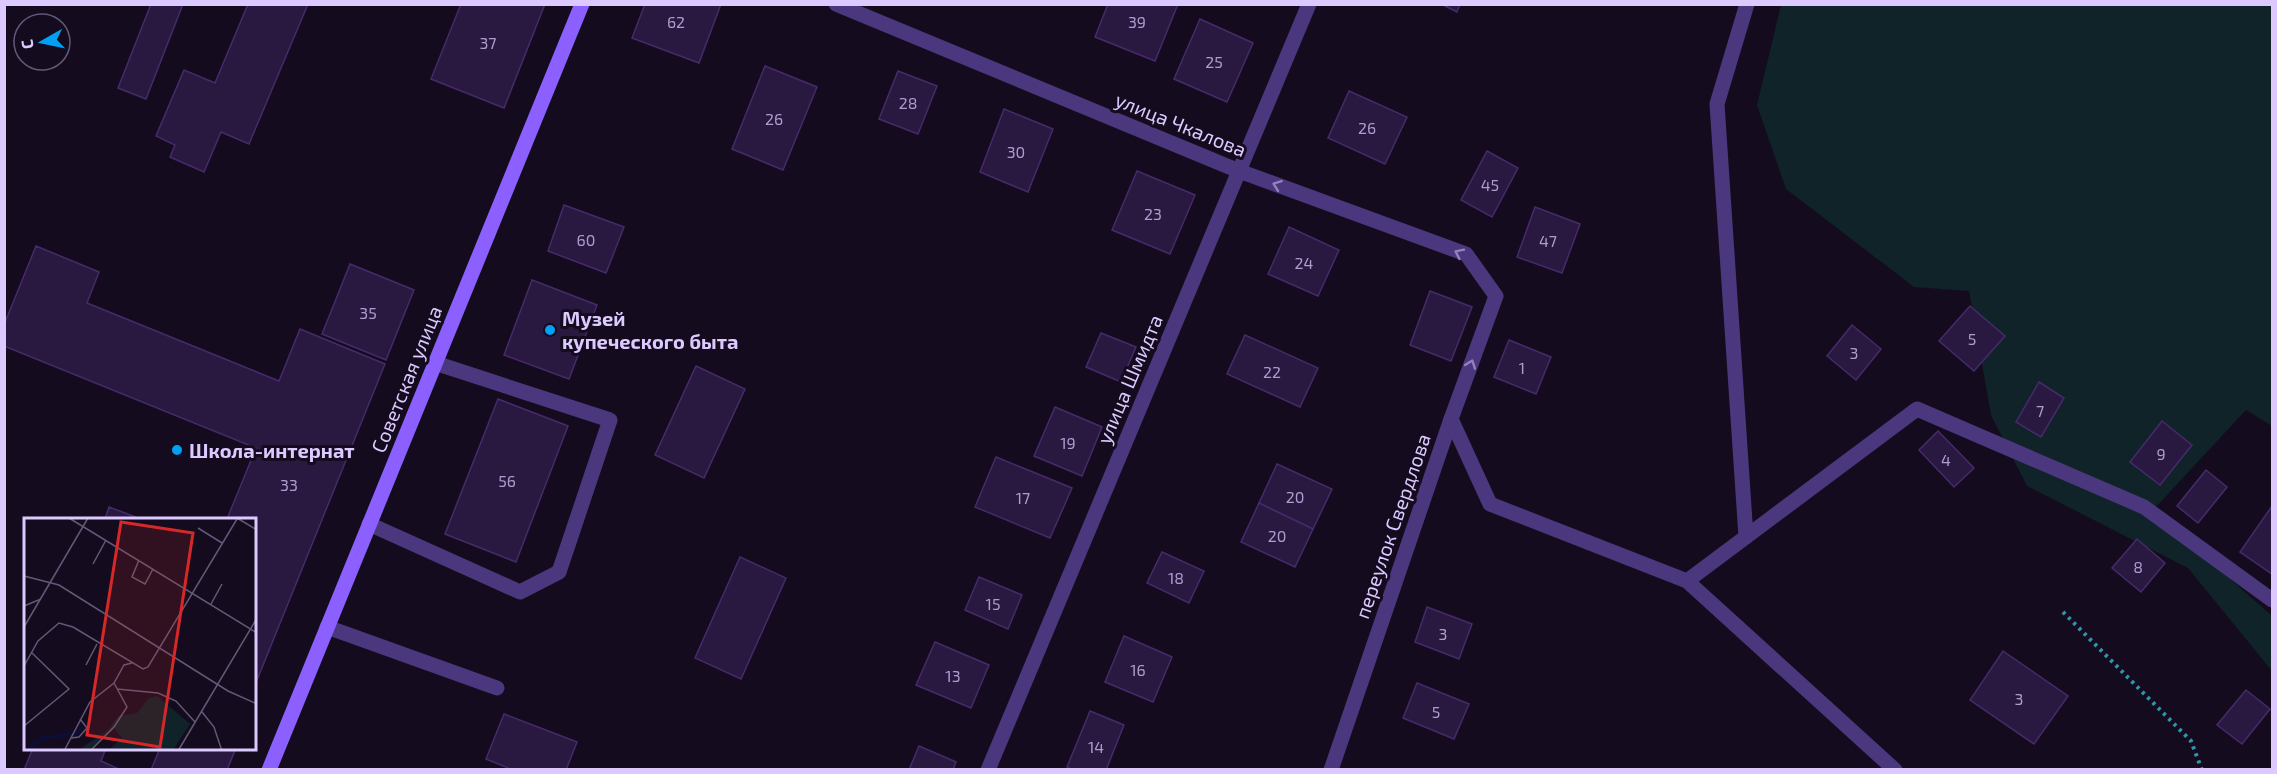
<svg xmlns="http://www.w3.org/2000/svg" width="2277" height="774" font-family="'Exo 2',sans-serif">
<rect width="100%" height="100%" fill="#140c1e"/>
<polygon fill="#0f2328" points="1781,5 2272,5 2272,426 2246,410 2153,510 2272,616 2272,671 2188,568 2027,486 1991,415 1969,291 1914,287 1786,189 1757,105"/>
<g fill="#29183f" stroke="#472a6b" stroke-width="1.5">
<polygon points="151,4 183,4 146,99 118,88"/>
<polygon points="248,4 308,4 249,144 221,132 204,172 170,157 175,145 156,136 184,70 215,83"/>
<polygon points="461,4 545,4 504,108 431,79"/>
<polygon points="645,4 721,4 699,63 632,38"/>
<polygon points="1108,4 1178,4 1155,61 1095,37"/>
<polygon points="1441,4 1460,4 1457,12"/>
<polygon points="1200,19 1253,43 1227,102 1174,79"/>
<polygon points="765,66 817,87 783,170 732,149"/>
<polygon points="898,71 937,86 918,134 879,119"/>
<polygon points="1349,91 1407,117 1385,164 1328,138"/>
<polygon points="1004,109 1053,129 1028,192 980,172"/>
<polygon points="1487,151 1518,168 1492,217 1461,200"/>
<polygon points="1137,171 1195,195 1170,254 1112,230"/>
<polygon points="564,205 624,227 606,273 548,251"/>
<polygon points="1535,207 1580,224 1562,273 1517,257"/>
<polygon points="1289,227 1339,250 1318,296 1268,274"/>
<polygon points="36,246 99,272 87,303 279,381 300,329 385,364 255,685 255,519 227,519 256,448 4,346 4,325"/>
<polygon points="350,264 414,290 386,360 322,334"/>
<polygon points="532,280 597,305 569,379 504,355"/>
<polygon points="1430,291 1472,307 1451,361 1410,345"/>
<polygon points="1970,306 2005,336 1974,371 1939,341"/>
<polygon points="1852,325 1881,349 1856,380 1827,356"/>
<polygon points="1101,333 1136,347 1121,382 1086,367"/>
<polygon points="1245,335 1318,368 1300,407 1227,374"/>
<polygon points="1509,340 1551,357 1536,394 1494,377"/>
<polygon points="696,366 745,389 704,478 655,455"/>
<polygon points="2039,382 2064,398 2041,437 2016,422"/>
<polygon points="498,399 568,426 516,562 445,534"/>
<polygon points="1055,407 1102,427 1082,476 1034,456"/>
<polygon points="2162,421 2192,445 2160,485 2130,462"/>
<polygon points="1938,431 1974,468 1954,487 1919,450"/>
<polygon points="996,457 1072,488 1050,538 975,507"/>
<polygon points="1277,464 1332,489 1313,529 1259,503"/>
<polygon points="2206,470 2227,487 2198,523 2177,506"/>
<polygon points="1259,503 1313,529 1295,567 1241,542"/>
<polygon points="2272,506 2272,574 2240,552"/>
<polygon points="109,507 141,519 105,519"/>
<polygon points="2137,539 2165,563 2141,592 2112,568"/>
<polygon points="1162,552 1204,571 1189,603 1147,583"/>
<polygon points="740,557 786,578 741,679 695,658"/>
<polygon points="979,577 1022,595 1008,629 965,610"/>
<polygon points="1427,607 1472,624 1459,659 1415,642"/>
<polygon points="1124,636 1172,657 1153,702 1105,682"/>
<polygon points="935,642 989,665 971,708 916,685"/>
<polygon points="2003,651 2068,696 2034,744 1970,700"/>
<polygon points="1417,683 1469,704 1454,739 1403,718"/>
<polygon points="2246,690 2270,709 2242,744 2217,725"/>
<polygon points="1090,711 1124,725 1106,770 1073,770 1067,767"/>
<polygon points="504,714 577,742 566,770 513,770 486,759"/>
<polygon points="919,746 956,762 953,770 909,770"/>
<polygon points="33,748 106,748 101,761 121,770 24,770"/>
<polygon points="160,748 236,748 227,770 151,770"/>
</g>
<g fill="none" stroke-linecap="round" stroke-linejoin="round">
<polyline stroke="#2d97af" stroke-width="4" stroke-dasharray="3 4.5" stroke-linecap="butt" points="2063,612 2191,741 2202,770"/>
<g stroke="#4b377d" stroke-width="15">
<polyline points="369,524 520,592 559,572 610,420 435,363"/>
<polyline points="1746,537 1717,104 1747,4"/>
<polyline points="327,627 497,688"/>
</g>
<g stroke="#4b377d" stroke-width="15">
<polyline points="836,4 1239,171 1466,254 1496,296 1451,419 1331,770"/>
<polyline points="1451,419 1490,504 1687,581 1895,770"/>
<polyline points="1687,581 1917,409 2144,507 2272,600"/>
<polyline points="988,770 1309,4"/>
</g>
<polyline stroke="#8b60ff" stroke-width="15" points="269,770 582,4"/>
</g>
<defs><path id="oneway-chevron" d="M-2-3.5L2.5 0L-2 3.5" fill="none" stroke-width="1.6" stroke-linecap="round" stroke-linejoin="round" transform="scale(1.5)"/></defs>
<g stroke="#9480be">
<use href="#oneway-chevron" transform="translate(1277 185) rotate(-160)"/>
<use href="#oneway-chevron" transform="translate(1459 253) rotate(-154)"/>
<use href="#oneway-chevron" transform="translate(1471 364) rotate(-70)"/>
</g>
<g fill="#00a0f4" stroke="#140c1e" stroke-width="2">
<circle cx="550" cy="330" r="6"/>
<circle cx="177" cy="450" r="6"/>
</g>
<g text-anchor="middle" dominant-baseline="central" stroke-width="6" stroke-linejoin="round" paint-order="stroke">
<g font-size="16" fill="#af9dcf">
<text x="676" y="21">62</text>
<text x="1137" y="21">39</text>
<text x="488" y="42">37</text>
<text x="1214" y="61">25</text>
<text x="908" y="102">28</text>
<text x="774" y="118">26</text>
<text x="1367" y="127">26</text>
<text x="1016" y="151">30</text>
<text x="1490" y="184">45</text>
<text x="1153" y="213">23</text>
<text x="586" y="239">60</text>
<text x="1548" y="240">47</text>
<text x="1304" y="262">24</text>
<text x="368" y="312">35</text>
<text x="1972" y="338">5</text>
<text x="1854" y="352">3</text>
<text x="1522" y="367">1</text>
<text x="1272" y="371">22</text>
<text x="2040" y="410">7</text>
<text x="1068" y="442">19</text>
<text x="2161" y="453">9</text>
<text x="1946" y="459">4</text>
<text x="507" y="480">56</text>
<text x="289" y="484">33</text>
<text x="1295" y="496">20</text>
<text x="1023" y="497">17</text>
<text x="1277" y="535">20</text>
<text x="2138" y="566">8</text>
<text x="1176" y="577">18</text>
<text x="993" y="603">15</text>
<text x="1443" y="633">3</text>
<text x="1138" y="669">16</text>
<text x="953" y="675">13</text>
<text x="2019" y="698">3</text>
<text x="1436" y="711">5</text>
<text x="1096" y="746">14</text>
</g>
<g font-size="20" fill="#dcc9ff" stroke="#140c1e">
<text transform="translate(1181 124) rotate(22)">улица Чкалова</text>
<text transform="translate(406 379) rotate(-68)">Советская улица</text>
<text transform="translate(1129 379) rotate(-67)">улица Шмидта</text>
<text transform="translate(1392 526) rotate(-71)">переулок Свердлова</text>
</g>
<g font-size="20" font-weight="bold" fill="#dcc9ff" stroke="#140c1e" text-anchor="start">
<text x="562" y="318">Музей<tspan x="562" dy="23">купеческого быта</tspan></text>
<text x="189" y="450">Школа-интернат</text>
</g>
</g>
<g transform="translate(24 518)">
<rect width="232" height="232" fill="#140c1e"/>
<path d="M133 178 166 206 149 232H85L98 220 90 210 65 232 53 233 84 212 94 198 113 195 125 180Z" fill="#0f2328"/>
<path fill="none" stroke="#090f3a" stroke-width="3" d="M2 233 18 220 51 216 58 210"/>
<path fill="none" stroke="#645878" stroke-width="1.5" d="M45 0 233 115M213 0 233 12M174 10 198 25M115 42 108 59 121 66 129 51M69 46 82 22M0 58 35 67 204 173 233 186M187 86 198 66M0 88 17 81M0 109 64 0M62 147 73 126M0 148 14 123 35 105 49 109 119 151 124 149 213 1M93 171 134 175 152 183 171 204M178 194 190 209 198 233M0 208 45 171 7 134M47 220 55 219 63 210 56 201M40 233 66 184 90 165 100 147 108 145M66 233 90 209 103 189 90 165M154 233 233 100"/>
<path fill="#d62828" fill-opacity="0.15" stroke="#d62828" stroke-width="3" d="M97 4 169 15 136 229 63 217Z"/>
<rect width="232" height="232" fill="none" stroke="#dcc9ff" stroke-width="3"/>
</g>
<rect width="2277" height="774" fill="none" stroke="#dcc9ff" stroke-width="12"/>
<g transform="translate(42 42) rotate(261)"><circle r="28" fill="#140c1e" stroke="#645878" stroke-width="1.5"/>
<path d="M0-4.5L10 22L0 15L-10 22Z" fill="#00a0f4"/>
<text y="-9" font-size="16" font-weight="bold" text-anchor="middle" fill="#dcc9ff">С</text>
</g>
</svg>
